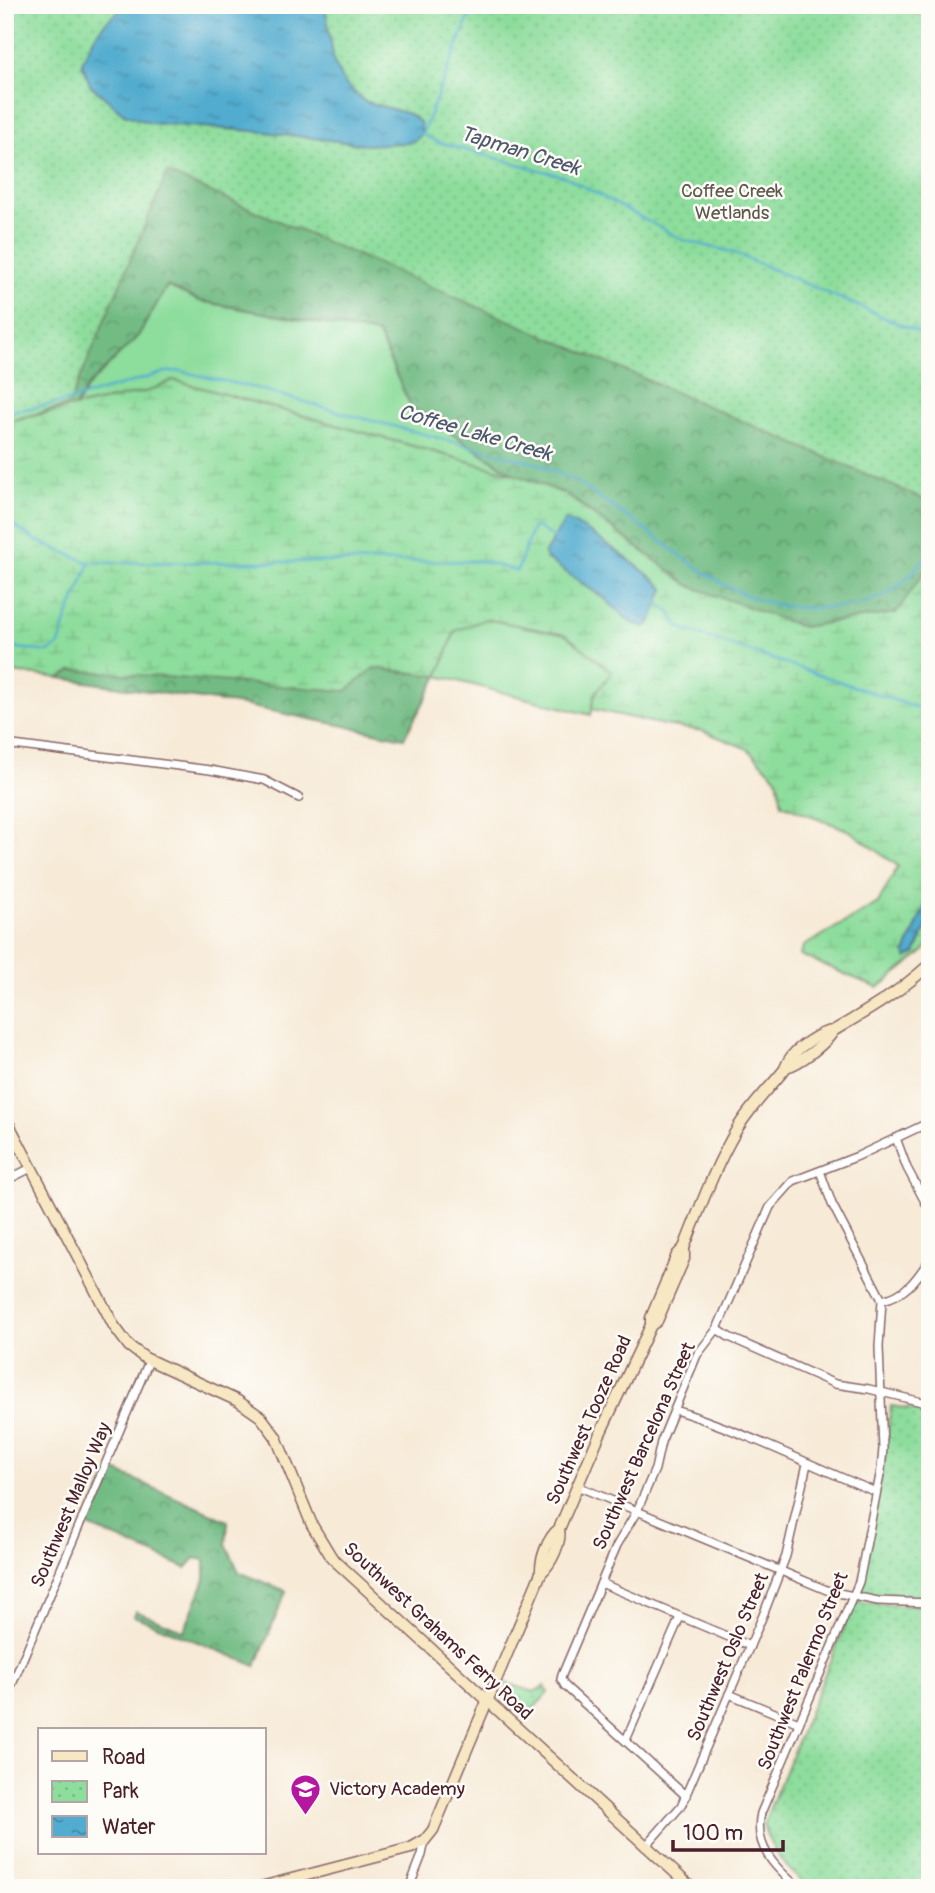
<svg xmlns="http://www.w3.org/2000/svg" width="935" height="1893" font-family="Pangolin,sans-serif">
<defs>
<pattern id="forest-crowns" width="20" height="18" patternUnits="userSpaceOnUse" patternTransform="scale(1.75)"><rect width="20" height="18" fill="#72bc84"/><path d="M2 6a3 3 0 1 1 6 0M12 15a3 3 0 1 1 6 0" fill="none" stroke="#60986c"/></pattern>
<pattern id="wetland-marsh" width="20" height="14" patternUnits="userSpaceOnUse" patternTransform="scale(1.75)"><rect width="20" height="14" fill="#8ddd9c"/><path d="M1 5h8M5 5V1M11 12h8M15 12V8" fill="none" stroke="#7bbd87"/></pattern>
<pattern id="park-dots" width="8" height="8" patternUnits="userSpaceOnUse" patternTransform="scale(1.75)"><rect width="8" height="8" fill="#8ddd9c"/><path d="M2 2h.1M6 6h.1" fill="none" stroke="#7bbd87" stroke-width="1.8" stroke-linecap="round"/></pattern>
<pattern id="water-ripples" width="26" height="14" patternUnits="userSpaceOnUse" patternTransform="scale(1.75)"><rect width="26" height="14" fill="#51accf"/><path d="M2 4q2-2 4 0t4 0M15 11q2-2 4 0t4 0" fill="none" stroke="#458ba8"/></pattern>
</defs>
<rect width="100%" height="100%" fill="#fdfcf7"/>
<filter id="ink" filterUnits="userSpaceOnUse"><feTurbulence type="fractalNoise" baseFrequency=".0143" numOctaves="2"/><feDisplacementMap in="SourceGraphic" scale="14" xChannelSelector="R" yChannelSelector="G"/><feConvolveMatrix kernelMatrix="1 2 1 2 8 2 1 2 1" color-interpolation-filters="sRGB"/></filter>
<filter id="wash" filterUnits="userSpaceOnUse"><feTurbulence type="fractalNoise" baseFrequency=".00686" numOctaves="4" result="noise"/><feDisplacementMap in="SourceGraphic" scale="28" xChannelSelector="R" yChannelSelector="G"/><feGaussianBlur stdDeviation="1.57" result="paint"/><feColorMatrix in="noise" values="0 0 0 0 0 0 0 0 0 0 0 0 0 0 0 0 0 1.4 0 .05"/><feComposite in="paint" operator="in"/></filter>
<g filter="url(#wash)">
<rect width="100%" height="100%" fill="#f7ead7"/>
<g fill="#8ddd9c" stroke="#6c7e64" stroke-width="2">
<polygon points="167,286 200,301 378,334 411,407 514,474 173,380 150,391 75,407 88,386 138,336"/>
<polygon points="486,619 566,635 613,672 595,694 591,715 438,676 455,631"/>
</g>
<g fill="url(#forest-crowns)" stroke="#5e6e58" stroke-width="2">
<polygon points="52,131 930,330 930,564 896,613 802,627 690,586 566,494 514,474 411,407 378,334 200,301 167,286 138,336 88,386 75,407 5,422 5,141"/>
<polygon points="374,668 438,676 404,738 242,705 59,678 73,670"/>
<polygon points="111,1469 228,1521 226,1544 239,1572 286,1591 256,1666 134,1616 136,1611 184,1631 205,1579 205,1560 195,1558 186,1568 86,1525"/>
</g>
<polygon fill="url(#wetland-marsh)" stroke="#6c7e64" stroke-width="2" points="173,380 514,474 565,494 690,586 802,627 896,613 930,564 930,943 922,953 878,988 800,955 804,946 878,903 898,866 850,831 782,804 777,778 748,749 703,731 664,725 592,709 595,694 612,672 566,635 486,619 455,631 438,676 374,668 346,691 73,670 59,678 5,671 5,422 149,391"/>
<g fill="url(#park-dots)" stroke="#6c7e64" stroke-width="2">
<polygon points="5,5 896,5 930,19 930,502 167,173 69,405 5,422"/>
<polygon points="891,1406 930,1412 930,1598 908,1599 859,1594 882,1471"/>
<path d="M858 1601 892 1605 930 1606V1876L927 1888H810C786 1868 773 1855 763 1825L853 1605Z"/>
<polygon points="506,1683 534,1692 545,1686 548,1693 527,1715 507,1698"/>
</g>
<g fill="url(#water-ripples)" stroke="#4e667d" stroke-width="2">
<path d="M129 5H325L334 62 344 83 364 101 409 114 420 122 422 134 414 141 403 143 368 145 265 132 150 123 124 114 90 85 82 63C94 34 102 21 129 5Z"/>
<path d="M565 520C579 522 653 576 664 589L651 621 646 627 632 623 606 600 546 558 544 554Z"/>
<polygon points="930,894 930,919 915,954 907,958 905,953"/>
</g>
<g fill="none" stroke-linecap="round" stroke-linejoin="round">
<g stroke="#51accf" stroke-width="2.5">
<polyline points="476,5 466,24 422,134 437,142 566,177 683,240 732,252 930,337"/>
<path d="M5 413 68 401 166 372 179 371 256 388 350 415 536 463 575 481C601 499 628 517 654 536 717 582 756 615 838 607 882 603 905 587 930 551"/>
<polyline points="5,520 37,541 90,563 481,561 517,571 533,527 537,527 557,540"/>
<polyline points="655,601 669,611 677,625 683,629 930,712"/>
<polyline points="5,646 48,652 59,645 67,618 90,563"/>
</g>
</g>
</g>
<g filter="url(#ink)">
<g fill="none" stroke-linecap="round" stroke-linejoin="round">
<defs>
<g id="minor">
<polyline points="5,744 210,770 264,780 299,798"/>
<polyline points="896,1138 907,1168 930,1211"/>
<polyline points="5,1181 31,1168"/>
<path d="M882 1300C907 1295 917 1278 930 1259"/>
<polyline points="717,1329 729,1337 835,1384 869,1389 930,1404"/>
<path d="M675 1410C743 1431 809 1465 876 1492"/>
<polyline points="577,1486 829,1591 878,1601 930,1603"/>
<polyline points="601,1583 750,1646"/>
<polyline points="729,1694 799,1723"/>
<polyline points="5,1701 149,1361"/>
<polyline points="626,1740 680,1617"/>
<polyline points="686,1796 565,1686 561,1679 562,1675 617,1545 637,1511 655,1469 661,1442 697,1355 717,1329 770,1207 793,1181 858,1156 930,1122"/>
<polyline points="645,1847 681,1806 764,1613 786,1556 807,1464"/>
<polyline points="409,1888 422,1855 425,1840"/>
<path d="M799 1888C775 1868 753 1846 761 1813L859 1582 881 1470 883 1449 879 1347 882 1300 832 1204 820 1171"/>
</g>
<g id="secondary">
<path d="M786 1067C799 1064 828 1042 833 1031"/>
<polyline points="5,1117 114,1326 129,1346 145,1358 238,1401 261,1417 276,1437 312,1525 332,1558 692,1888"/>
<path d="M651 1325V1318L677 1255 684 1248C700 1208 715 1166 737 1129 750 1107 768 1090 784 1070 786 1067 787 1063 789 1060 795 1049 821 1031 833 1031 867 1011 900 992 930 964"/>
<path d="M541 1573C551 1564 562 1542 559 1529"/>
<path d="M257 1888 411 1848 425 1840 433 1830 541 1573C540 1559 548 1537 559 1529L598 1438 651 1325 657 1321 684 1259V1248"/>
</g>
</defs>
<use href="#minor" stroke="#876667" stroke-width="10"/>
<use href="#secondary" stroke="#876667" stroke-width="13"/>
<use href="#minor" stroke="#fff" stroke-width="7"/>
<use href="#secondary" stroke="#f8e7c3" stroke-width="10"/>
</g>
</g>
<defs>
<symbol id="school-pin" viewBox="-11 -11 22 30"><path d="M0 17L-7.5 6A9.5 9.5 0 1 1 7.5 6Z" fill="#b5179e" stroke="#fdfcf7"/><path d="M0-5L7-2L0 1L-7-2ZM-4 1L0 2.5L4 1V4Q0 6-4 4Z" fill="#fff"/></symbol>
</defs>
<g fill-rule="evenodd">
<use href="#school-pin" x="288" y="1772" width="35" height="47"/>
</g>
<g text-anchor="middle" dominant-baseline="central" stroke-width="5" stroke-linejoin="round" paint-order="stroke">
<g font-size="19" fill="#5e584d" stroke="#fdfcf7">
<text x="732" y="191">Coffee Creek<tspan x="732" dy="22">Wetlands</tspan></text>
</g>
<g font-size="19" fill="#4a1f2b" stroke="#fdfcf7">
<text transform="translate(589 1420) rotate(-66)">Southwest Tooze Road</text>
<text transform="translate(644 1446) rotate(-66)">Southwest Barcelona Street</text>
<text transform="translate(71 1505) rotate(-67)">Southwest Malloy Way</text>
<text transform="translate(438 1631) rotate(43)">Southwest Grahams Ferry Road</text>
<text transform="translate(728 1657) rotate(-67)">Southwest Oslo Street</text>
<text transform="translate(803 1671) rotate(-68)">Southwest Palermo Street</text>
</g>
<g font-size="19" fill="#4a1f2b" stroke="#fdfcf7" text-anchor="start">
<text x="329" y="1789">Victory Academy</text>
</g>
<g font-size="21" font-style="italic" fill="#4d576d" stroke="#fdfcf7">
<text transform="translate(520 151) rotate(17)">Tapman Creek</text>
<text transform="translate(475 433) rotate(16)">Coffee Lake Creek</text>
</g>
</g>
<rect width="935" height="1893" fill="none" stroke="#fdfcf7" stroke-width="28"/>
<rect x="38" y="1728" width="228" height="126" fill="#fdfcf7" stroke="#b5a4a5" stroke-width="2"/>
<rect x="52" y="1751" width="35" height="10" fill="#f8e7c3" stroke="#b5a4a5" stroke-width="2"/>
<text x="102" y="1764" font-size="21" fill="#4a1f2b">Road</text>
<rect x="52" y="1781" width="35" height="21" fill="url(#park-dots)" stroke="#b5a4a5" stroke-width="2"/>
<text x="102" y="1798" font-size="21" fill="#4a1f2b">Park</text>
<rect x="52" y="1816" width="35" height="21" fill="url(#water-ripples)" stroke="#b5a4a5" stroke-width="2"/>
<text x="102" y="1834" font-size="21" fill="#4a1f2b">Water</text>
<path d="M673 1840v10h110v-10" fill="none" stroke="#4a1f2b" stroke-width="3.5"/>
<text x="683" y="1840" font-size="21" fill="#4a1f2b" stroke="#fdfcf7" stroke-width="5" paint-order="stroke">100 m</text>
</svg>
